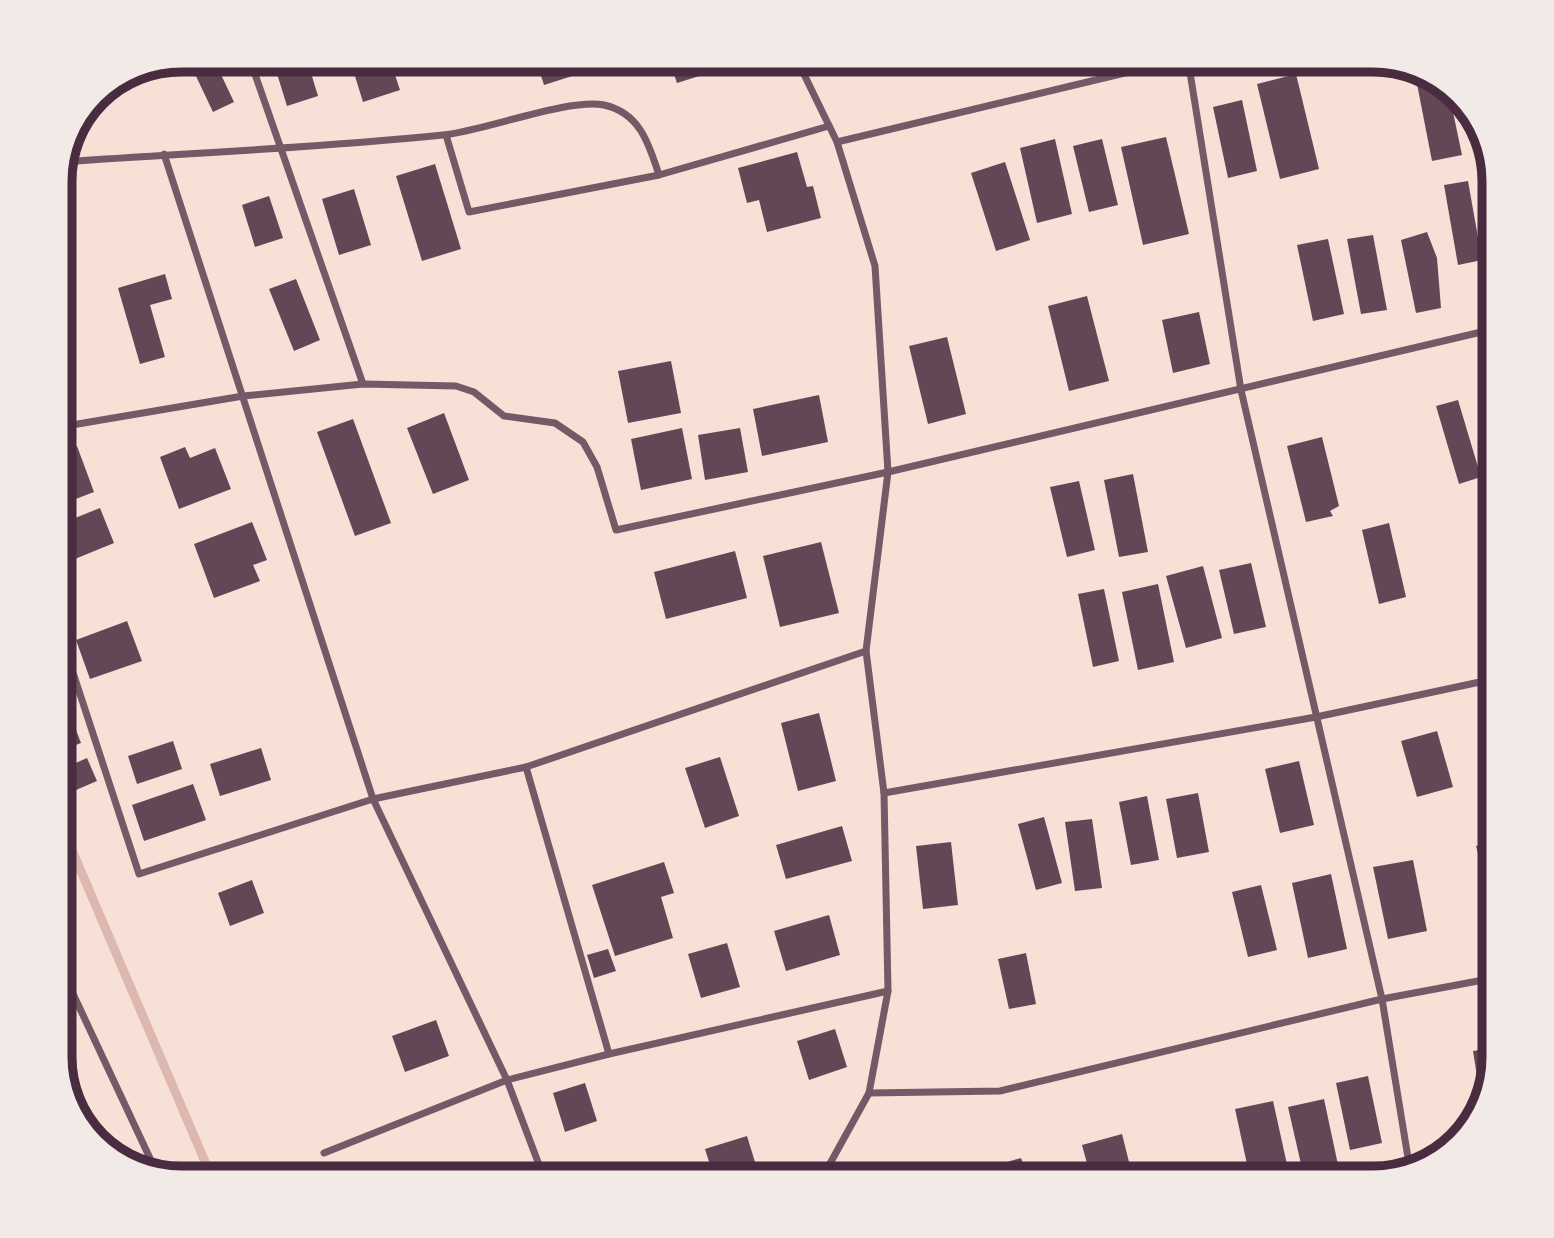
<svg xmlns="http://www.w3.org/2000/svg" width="1554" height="1238" font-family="Arial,sans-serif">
<rect width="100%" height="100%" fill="#f7e1d7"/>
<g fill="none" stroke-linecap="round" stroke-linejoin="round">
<polyline stroke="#dcb8b0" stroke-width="9" points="60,822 212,1178"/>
</g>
<g fill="#644757">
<polygon points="288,60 307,60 318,96 287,106 274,64"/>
<polygon points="350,60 390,60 400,90 363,102"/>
<polygon points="536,60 581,60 585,72 544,85"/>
<polygon points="669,60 737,60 738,64 677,83"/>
<polygon points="216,64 234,102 213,112 195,74"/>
<polygon points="1296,74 1319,169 1280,179 1257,84"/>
<polygon points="1432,82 1448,88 1462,155 1432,161 1417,84"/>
<polygon points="1242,100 1257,171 1228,178 1213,107"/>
<polygon points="1166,137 1189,234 1143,245 1121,147"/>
<polygon points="1055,139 1072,214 1037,223 1020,148"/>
<polygon points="1102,139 1118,205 1089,212 1073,146"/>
<polygon points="797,152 807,187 813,186 821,218 767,232 759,200 747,203 738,168"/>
<polygon points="1005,162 1030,240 996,251 971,173"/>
<polygon points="435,164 461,249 422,261 396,176"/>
<polygon points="1468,181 1482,260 1458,265 1444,185"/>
<polygon points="354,189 371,245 339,255 322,199"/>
<polygon points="269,196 283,238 255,247 242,205"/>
<polygon points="1427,232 1437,258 1441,308 1416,313 1401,240"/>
<polygon points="1373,235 1387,310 1361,314 1347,239"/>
<polygon points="1328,239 1344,314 1313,321 1297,245"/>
<polygon points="165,274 172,299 150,305 165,357 140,364 118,288"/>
<polygon points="296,279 320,340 294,351 269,289"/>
<polygon points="1087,296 1109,381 1069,391 1048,306"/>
<polygon points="1199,312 1210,364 1173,373 1162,320"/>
<polygon points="947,337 966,414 928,424 909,346"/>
<polygon points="671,361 681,413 628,423 618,371"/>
<polygon points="819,395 828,442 762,456 753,409"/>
<polygon points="1458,400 1481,477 1459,484 1436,406"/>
<polygon points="444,413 469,480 433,494 407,428"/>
<polygon points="353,419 391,523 355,536 317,432"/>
<polygon points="1494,425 1494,449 1493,449 1488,426"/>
<polygon points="682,428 692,479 641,490 631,439"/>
<polygon points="740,428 748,472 705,480 698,435"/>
<polygon points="1322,437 1339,506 1330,511 1333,516 1306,522 1287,446"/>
<polygon points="77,446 94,492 60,505 60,452"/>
<polygon points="185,447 190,458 215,448 231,489 179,509 160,457"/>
<polygon points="1133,474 1148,552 1119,557 1104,480"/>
<polygon points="1079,481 1095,550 1067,557 1050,487"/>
<polygon points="100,508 114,543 70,561 60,535 60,524"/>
<polygon points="252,522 267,560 253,565 260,581 214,598 194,544"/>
<polygon points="1389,523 1406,597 1379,604 1362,530"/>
<polygon points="821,542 839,613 780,627 763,556"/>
<polygon points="735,551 747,598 666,619 654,572"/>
<polygon points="1251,563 1266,627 1234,634 1219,570"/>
<polygon points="1203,566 1222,638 1186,648 1166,576"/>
<polygon points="1158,584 1174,662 1138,670 1122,592"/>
<polygon points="1104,589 1119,661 1093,667 1078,594"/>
<polygon points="127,621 142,661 90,679 76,640"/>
<polygon points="819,713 836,781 798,791 781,723"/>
<polygon points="70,714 81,743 60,751 60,718"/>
<polygon points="1437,731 1453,787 1417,797 1401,741"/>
<polygon points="173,741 182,769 137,784 128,756"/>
<polygon points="261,748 271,780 220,796 210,764"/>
<polygon points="720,757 739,816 705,828 685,768"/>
<polygon points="87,758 97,781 69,793 60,770"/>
<polygon points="1299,761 1314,825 1280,833 1265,769"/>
<polygon points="193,784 206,820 144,841 132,805"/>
<polygon points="1198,793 1209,852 1177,858 1166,799"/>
<polygon points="1147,796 1159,860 1131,865 1119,802"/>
<polygon points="1044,817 1062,883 1036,890 1018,824"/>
<polygon points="1092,819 1102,888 1075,891 1065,822"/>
<polygon points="842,826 852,861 786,879 776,845"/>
<polygon points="951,842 958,905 923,909 916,846"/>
<polygon points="1494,842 1494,914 1476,846"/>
<polygon points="1413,860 1427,931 1388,939 1373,867"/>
<polygon points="664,862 674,893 661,897 673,938 615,956 592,885"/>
<polygon points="1331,874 1347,949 1308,958 1292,883"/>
<polygon points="252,880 264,913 230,926 218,893"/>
<polygon points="1261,885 1277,950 1248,957 1232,892"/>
<polygon points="829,915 840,955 786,971 774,931"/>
<polygon points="727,943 740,987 701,998 688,954"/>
<polygon points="608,949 616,971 594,978 587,955"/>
<polygon points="1026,953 1036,1004 1009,1009 998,959"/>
<polygon points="436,1020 449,1056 405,1072 392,1036"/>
<polygon points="835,1029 847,1067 809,1080 797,1041"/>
<polygon points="1494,1048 1494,1057 1480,1095 1473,1051"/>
<polygon points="1368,1076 1382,1143 1350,1150 1336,1083"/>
<polygon points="585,1083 597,1121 565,1132 553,1093"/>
<polygon points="1324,1099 1338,1165 1303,1173 1288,1107"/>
<polygon points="1273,1101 1288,1169 1250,1178 1235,1109"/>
<polygon points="1122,1134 1133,1178 1091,1178 1082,1145"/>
<polygon points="747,1136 759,1175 714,1178 705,1149"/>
<polygon points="1021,1158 1028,1178 994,1178 990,1167"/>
<polygon points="647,1171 650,1178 625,1178"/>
</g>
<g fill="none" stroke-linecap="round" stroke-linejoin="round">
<g stroke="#755966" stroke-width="7">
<polyline points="250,60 363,384"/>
<polyline points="797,60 837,142 875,266 888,472 866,651 884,793 888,991 869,1093 822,1178"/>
<polyline points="1188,60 1241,390 1382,999 1410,1170"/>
<polyline points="446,135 469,212 659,175 829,126"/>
<polyline points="837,142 1179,60"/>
<polyline points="164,154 373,799 507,1080 544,1178"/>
<path d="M63 162C189 153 317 148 443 135 484 131 568 98 604 105 640 113 649 144 659 175"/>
<polyline points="60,427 243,396 363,384 456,386 474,392 504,416 555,423 583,442 597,467 616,530 888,472 1494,329"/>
<polyline points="60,633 139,874 373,799 526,767 866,651"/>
<polyline points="526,767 609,1054"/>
<polyline points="884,793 1316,717 1494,679"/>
<polyline points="60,966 155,1169"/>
<polyline points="869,1093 1000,1091 1382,999 1494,978"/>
<polyline points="324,1153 507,1080 609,1054 888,991"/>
</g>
</g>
<path d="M0 0H1554V1238H0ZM181 72H1373A109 109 0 0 1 1482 181V1057A109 109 0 0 1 1373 1166H181A109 109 0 0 1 72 1057V181A109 109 0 0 1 181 72Z" fill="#f1eae7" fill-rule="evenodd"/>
<path fill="none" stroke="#4a2c40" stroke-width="9" d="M181 72H1373A109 109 0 0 1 1482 181V1057A109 109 0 0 1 1373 1166H181A109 109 0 0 1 72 1057V181A109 109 0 0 1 181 72Z"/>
</svg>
